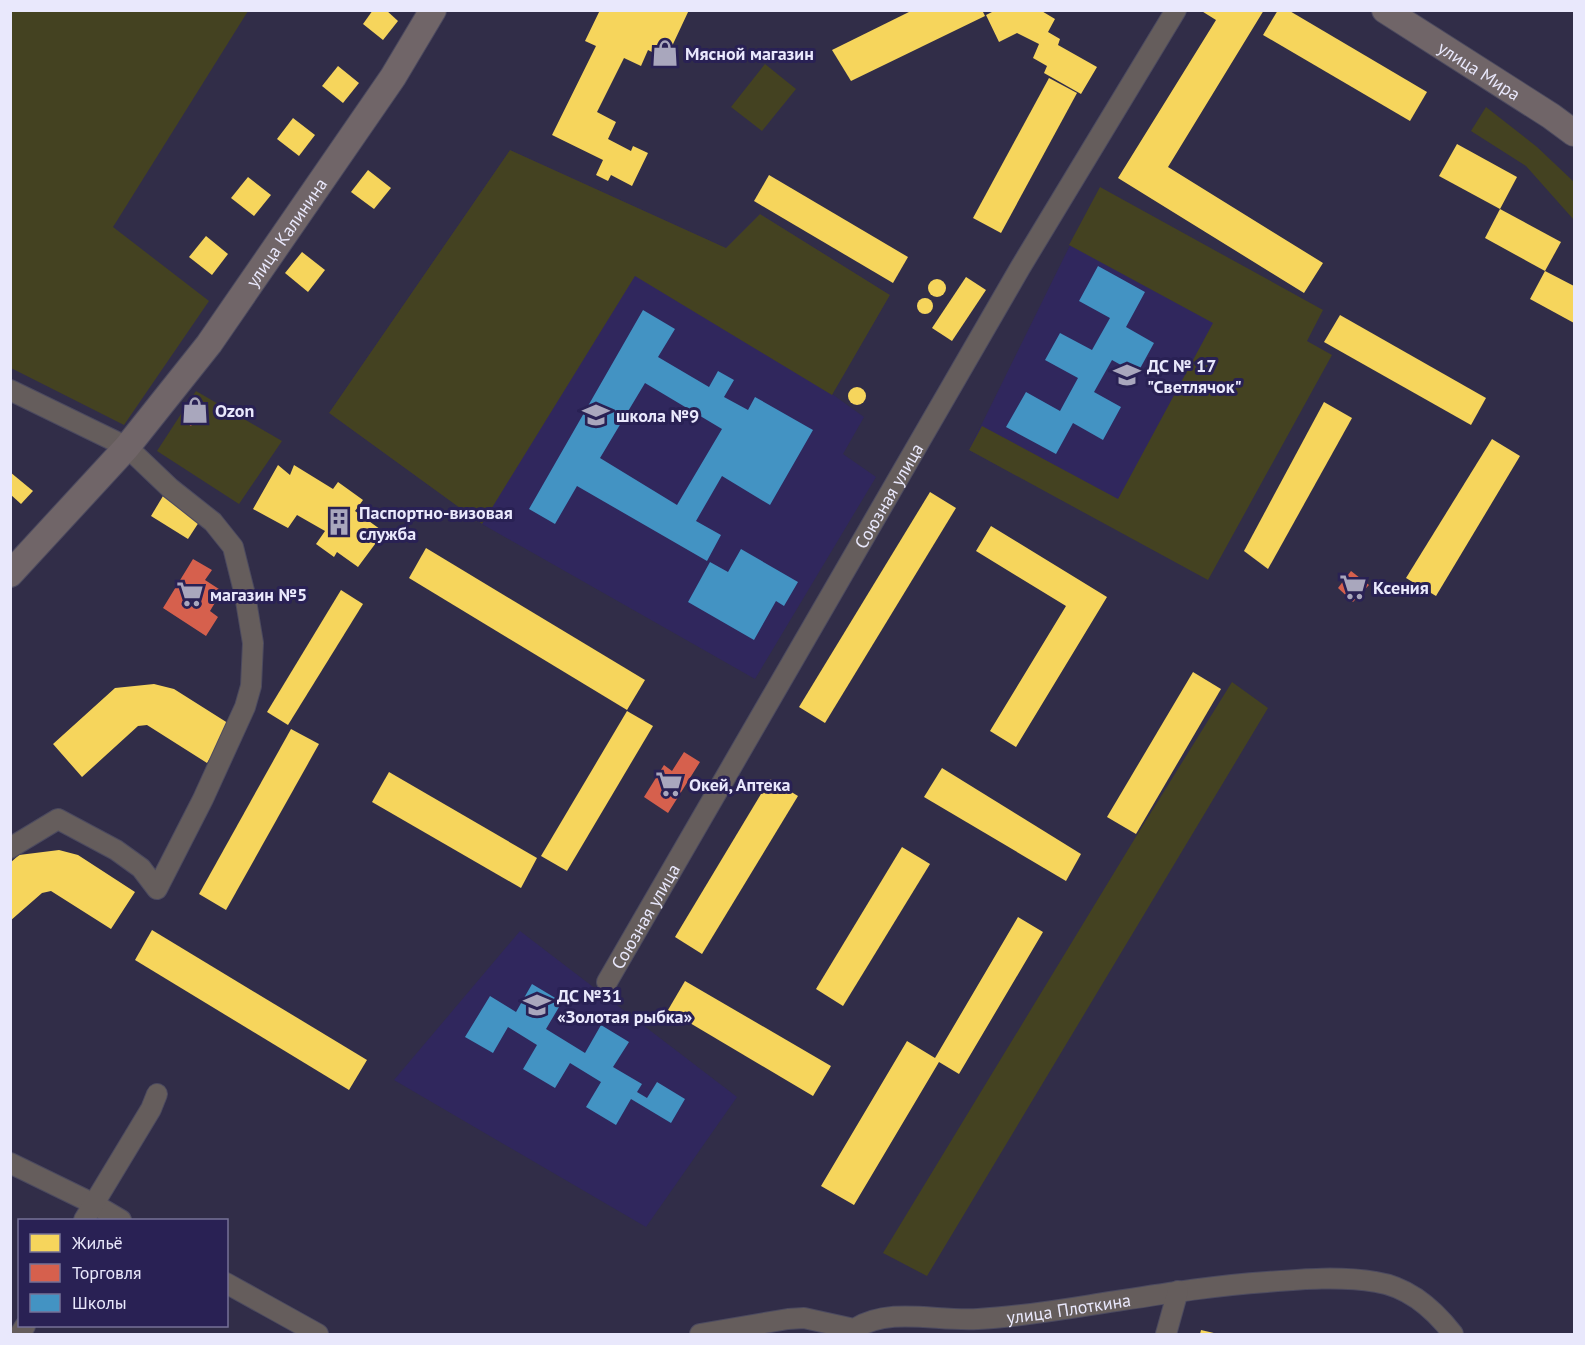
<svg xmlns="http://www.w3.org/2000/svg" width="1585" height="1345" font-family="'PT Sans',sans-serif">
<rect width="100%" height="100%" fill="#312d48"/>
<g fill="#30275d">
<polygon points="510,150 726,248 760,214 890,295 832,394 864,417 843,454 876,477 755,679 482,524 329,413"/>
<polygon points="1084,217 1272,324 1160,553 969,450"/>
<polygon points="520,931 737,1097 646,1227 394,1080"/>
</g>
<g fill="#444221">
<polygon points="10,11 248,11 113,227 209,301 124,425 11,368"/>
<polygon points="765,64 796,89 762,131 731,107"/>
<polygon points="1486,107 1537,147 1574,182 1574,220 1526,166 1471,131"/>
<polygon points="510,150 726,248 760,214 890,295 832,395 635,276 482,524 329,413"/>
<polygon points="1100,187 1323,310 1307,341 1332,355 1208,580 969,450 982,426 1118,499 1213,323 1069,245"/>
<polygon points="196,391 282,441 239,504 157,451"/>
<polygon points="1232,682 1268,708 927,1276 883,1253 1137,835"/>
</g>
<g fill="#f6d55c">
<polygon points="373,10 386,10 398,21 383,40 363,24"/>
<polygon points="600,10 689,10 666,59 648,50 641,66 624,58 597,112 616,122 608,139 631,151 633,146 648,153 632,186 611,175 608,181 596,175 603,160 552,135 596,46 585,41"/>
<polygon points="913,10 982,10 985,16 851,81 832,50"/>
<polygon points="996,10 1040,10 1055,19 1048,32 1060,39 1058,45 1097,67 1081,94 1044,73 1047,66 1033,58 1039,44 1017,33 999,42 986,15"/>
<polygon points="1200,10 1264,10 1168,167 1323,263 1304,293 1118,178 1216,20"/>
<polygon points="1278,10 1288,10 1427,92 1410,121 1263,35"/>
<polygon points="338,66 359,83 343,103 322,86"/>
<polygon points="1049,78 1077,93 1001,233 973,218"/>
<polygon points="293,118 315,135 299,156 277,139"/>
<polygon points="1457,144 1517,177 1500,209 1439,176"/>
<polygon points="368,170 391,188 374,209 351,192"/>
<polygon points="769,175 908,257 893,283 754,201"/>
<polygon points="248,177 271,195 254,216 231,198"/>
<polygon points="1500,209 1561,242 1545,271 1485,238"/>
<polygon points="206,236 228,254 212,275 189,257"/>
<polygon points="302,252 325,270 308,292 285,273"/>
<polygon points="1545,271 1574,286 1574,323 1530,299"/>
<polygon points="966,277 986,290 952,341 932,328"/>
<circle cx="937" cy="288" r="9"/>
<circle cx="925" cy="306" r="8"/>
<polygon points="1340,315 1486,398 1471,425 1324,342"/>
<circle cx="857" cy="396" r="9"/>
<polygon points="1324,402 1352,418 1268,569 1244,551"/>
<polygon points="1492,439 1520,456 1436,596 1406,578"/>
<polygon points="278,465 290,475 294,465 333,489 338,482 363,500 355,511 384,532 358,567 337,552 334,557 316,544 325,531 297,515 288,528 253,509"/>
<polygon points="10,472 33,491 21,504 10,494"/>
<polygon points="930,492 956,508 825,723 799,707"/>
<polygon points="163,496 201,519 188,539 151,516"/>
<polygon points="991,526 1107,597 1016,747 990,731 1066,606 976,551"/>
<polygon points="426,548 645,680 627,710 409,578"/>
<polygon points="341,590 363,604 288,725 267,712"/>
<polygon points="1193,672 1221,689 1136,834 1107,817"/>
<polygon points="154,684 174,689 231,725 207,763 147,725 138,726 82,777 53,744 115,688"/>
<polygon points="627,711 653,726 567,871 541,856"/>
<polygon points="291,729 319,744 226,910 199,894"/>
<polygon points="942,768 1081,854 1066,881 924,797"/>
<polygon points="389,772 537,858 521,888 372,802"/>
<polygon points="770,779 798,796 702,954 675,937"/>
<polygon points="902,847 930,864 843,1006 816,989"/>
<polygon points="59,850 78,855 135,892 111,929 51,891 42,893 10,921 10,863 19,855"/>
<polygon points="1018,917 1043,932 959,1074 939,1062 854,1205 821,1186 907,1041 935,1058"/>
<polygon points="152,930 367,1060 349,1090 135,960"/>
<polygon points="685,981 831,1066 813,1096 668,1010"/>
<polygon points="1201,1330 1218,1334 1200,1334"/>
</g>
<g fill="#d6604d">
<polygon points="195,399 205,405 191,426 182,420"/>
<polygon points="193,559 212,570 205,580 222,591 210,611 218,617 206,636 163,608"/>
<polygon points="1351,571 1369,585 1353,602 1338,588"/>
<polygon points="684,752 700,762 668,813 644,797 664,765 672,771"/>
</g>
<g fill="#4393c3" fill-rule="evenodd">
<polygon points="1098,266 1145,292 1126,327 1154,343 1137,374 1112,360 1094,392 1121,407 1103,440 1073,423 1056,454 1006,427 1026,392 1060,411 1078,378 1045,360 1060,333 1092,350 1110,318 1079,301"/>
<path d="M643 310 675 329 658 357 709 387 718 371 734 380 724 397 748 410 755 397 813 430 770 505 722 476 696 521 721 535 707 561 577 486 555 524 529 509ZM645 383 722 429 677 505 600 458Z"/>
<polygon points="741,549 798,582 784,606 776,601 754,640 688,602 710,562 728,572"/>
<polygon points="532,984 562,1002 546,1029 585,1053 601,1025 629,1042 613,1067 642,1084 637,1092 647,1098 657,1082 685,1099 671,1123 631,1099 616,1125 586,1107 601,1082 570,1063 555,1088 523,1069 537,1045 508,1027 493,1053 465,1037 490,996 516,1012"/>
</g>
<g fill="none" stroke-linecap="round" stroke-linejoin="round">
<defs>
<g id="minor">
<polyline points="10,390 127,447 170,488 213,522 233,547 245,595 253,643 251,686 245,707 203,799 157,889 141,868 116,850 58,819 10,848"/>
<path id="s1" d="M607 982 1020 268 1176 10"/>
<polyline points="10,1163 94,1204 121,1220"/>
<polyline points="84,1220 151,1109 157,1094"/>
<polyline points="226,1283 318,1334"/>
<polyline points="20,1334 25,1326"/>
<path id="s2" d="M700 1334 788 1319 804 1318 854 1329C891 1306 937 1322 978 1319 1016 1317 1054 1311 1091 1305 1150 1296 1208 1286 1267 1282 1303 1279 1340 1276 1376 1282 1409 1287 1433 1308 1453 1334"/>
<polyline points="1166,1334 1178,1291"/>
</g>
<g id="major">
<path id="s3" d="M1385 10 1551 116 1574 133"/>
<path id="s4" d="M10 574 127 447 209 344 393 77 433 10"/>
</g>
</defs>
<use href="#minor" stroke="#4c4a5f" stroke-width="22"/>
<use href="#major" stroke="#4c4a5f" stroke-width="28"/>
<use href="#minor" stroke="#655d5c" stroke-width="20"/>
<use href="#major" stroke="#706568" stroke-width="26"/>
</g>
<defs>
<symbol id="shop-bare" viewBox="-9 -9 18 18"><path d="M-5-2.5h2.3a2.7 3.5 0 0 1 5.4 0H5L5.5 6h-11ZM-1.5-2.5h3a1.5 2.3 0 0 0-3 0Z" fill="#a9a7bd" stroke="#292154" stroke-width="2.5" paint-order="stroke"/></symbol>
<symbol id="school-bare" viewBox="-9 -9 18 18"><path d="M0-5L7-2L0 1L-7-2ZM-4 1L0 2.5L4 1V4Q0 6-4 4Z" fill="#a9a7bd" stroke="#292154" stroke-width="2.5" paint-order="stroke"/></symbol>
<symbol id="building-bare" viewBox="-9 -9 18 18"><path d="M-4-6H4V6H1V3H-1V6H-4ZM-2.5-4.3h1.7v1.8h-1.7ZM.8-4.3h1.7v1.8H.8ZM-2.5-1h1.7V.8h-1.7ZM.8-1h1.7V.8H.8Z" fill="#a9a7bd" stroke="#292154" stroke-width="2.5" paint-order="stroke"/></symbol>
<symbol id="supermarket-bare" viewBox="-9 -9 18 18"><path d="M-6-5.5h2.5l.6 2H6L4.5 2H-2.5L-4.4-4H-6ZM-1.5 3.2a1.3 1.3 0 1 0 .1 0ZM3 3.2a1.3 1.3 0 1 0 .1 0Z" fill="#a9a7bd" stroke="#292154" stroke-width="2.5" paint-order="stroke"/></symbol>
</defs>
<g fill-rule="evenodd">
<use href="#shop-bare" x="646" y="34" width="38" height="38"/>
<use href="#school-bare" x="1108" y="356" width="38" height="38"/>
<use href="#shop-bare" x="176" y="391" width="38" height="38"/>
<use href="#school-bare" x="577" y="396" width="38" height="38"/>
<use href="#building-bare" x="320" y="503" width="38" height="38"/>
<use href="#supermarket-bare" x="1334" y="568" width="38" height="38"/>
<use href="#supermarket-bare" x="171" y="575" width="38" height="38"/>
<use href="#supermarket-bare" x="650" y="765" width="38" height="38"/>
<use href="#school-bare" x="518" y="986" width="38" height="38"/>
</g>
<g text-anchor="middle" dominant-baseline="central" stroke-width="6" stroke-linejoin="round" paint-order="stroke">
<g font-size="18" font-weight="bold" fill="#e9e8fc" stroke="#292154" text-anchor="start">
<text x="685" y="53">Мясной магазин</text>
<text x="1147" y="365">ДС № 17<tspan x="1147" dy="21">"Светлячок"</tspan></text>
<text x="215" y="410">Ozon</text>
<text x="616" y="415">школа №9</text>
<text x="359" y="512">Паспортно-визовая<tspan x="359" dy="21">служба</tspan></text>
<text x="1373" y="587">Ксения</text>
<text x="210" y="594">магазин №5</text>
<text x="689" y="784">Окей, Аптека</text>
<text x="557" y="995">ДС №31<tspan x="557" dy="21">«Золотая рыбка»</tspan></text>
</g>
<g font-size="18" fill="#e9e8fc" stroke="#292154">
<text stroke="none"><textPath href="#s3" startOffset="112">улица Мира</textPath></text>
<text stroke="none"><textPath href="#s4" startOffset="440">улица Калинина</textPath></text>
<text stroke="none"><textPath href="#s1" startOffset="562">Союзная улица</textPath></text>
<text stroke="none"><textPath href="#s1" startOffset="76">Союзная улица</textPath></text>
<text stroke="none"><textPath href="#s2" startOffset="374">улица Плоткина</textPath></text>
</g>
</g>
<rect width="1585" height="1345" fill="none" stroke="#e9e8fc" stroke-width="24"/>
<rect x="18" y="1219" width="210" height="108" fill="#292154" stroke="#767197" stroke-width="1.5"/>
<rect x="30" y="1234" width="30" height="18" fill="#f6d55c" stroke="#767197" stroke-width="1.5"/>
<text x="72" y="1249" font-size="18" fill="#e9e8fc">Жильё</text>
<rect x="30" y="1264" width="30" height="18" fill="#d6604d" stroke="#767197" stroke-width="1.5"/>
<text x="72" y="1279" font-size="18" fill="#e9e8fc">Торговля</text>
<rect x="30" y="1294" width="30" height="18" fill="#4393c3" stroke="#767197" stroke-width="1.5"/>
<text x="72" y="1309" font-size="18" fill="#e9e8fc">Школы</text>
</svg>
